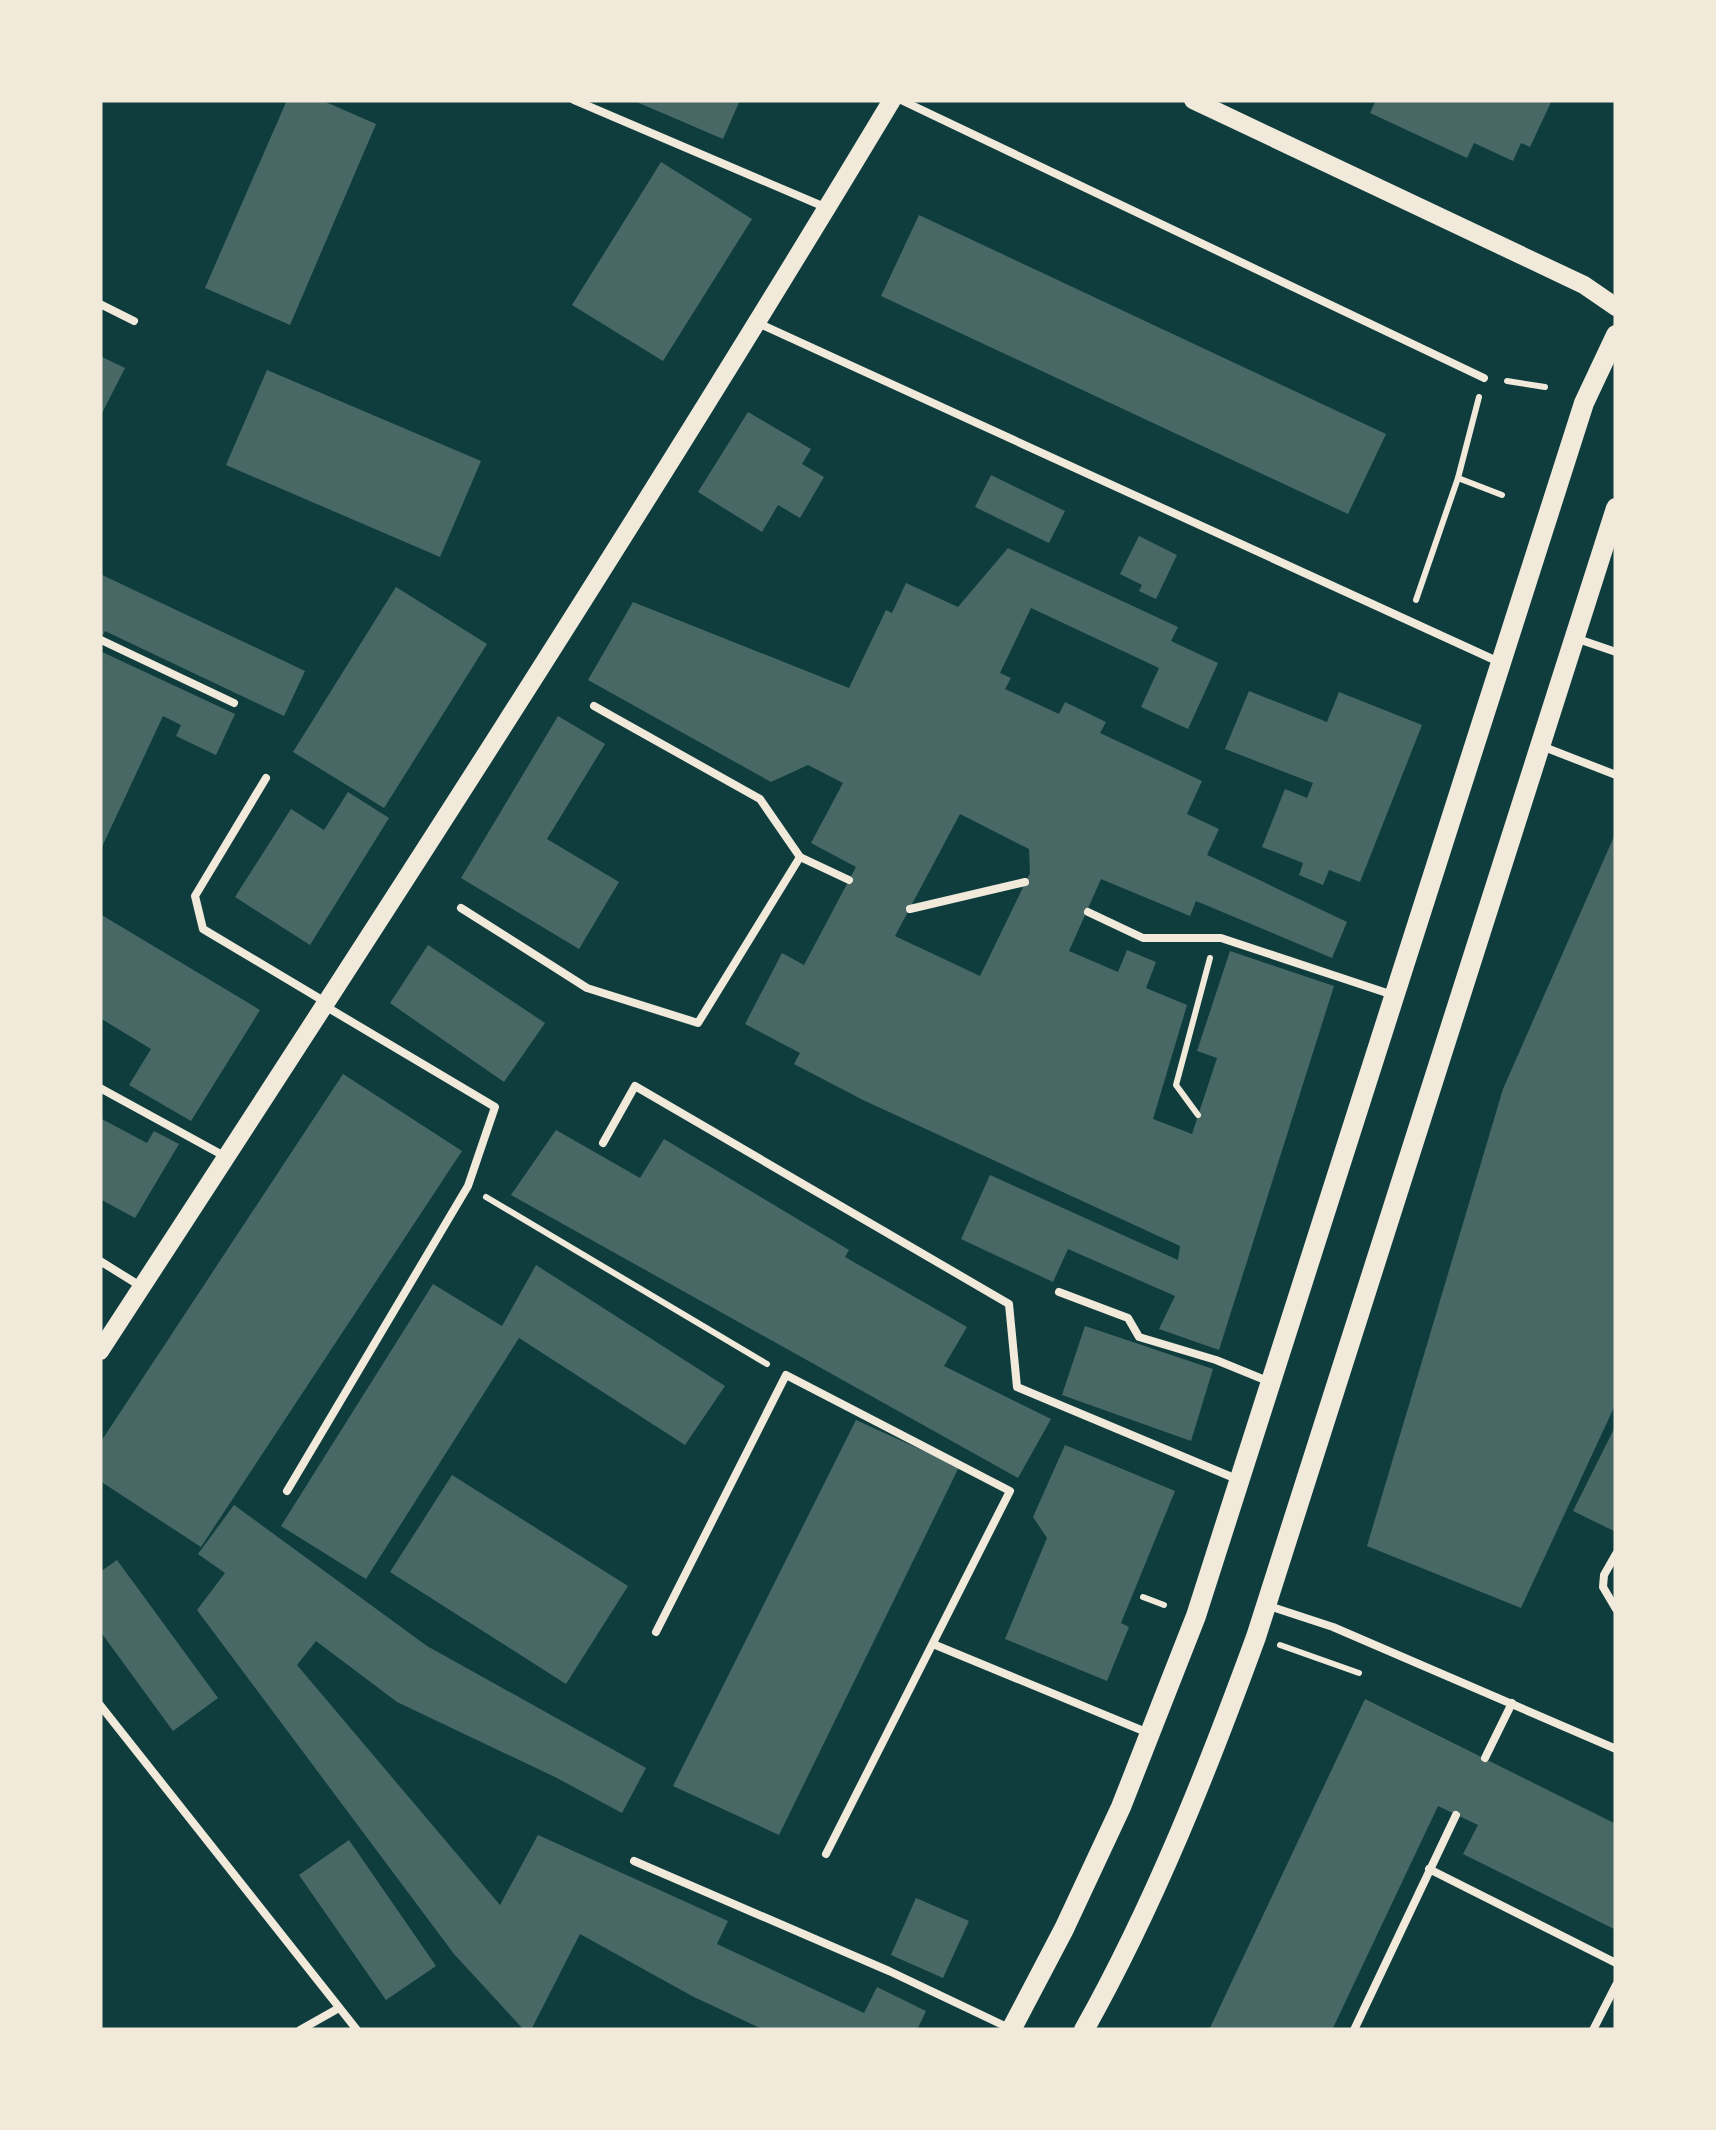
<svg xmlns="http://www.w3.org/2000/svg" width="1716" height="2130" font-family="'DM Sans',sans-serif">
<rect width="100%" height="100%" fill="#0f3d3e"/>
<g fill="#486865" fill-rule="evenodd">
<polygon points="287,100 321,100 376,124 290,325 205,288"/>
<polygon points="632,100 740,100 723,139"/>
<polygon points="1376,100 1552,100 1530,147 1521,143 1513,161 1474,143 1467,158 1370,113"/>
<polygon points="661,162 752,219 663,361 572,305"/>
<polygon points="919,215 1386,434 1348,514 881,296"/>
<polygon points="100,356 125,368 100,417"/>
<polygon points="267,370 481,461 440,557 226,465"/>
<polygon points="748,412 811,449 802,464 824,477 800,518 778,505 762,532 698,492"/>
<polygon points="991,475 1065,511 1049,543 975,507"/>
<polygon points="1139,536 1177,555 1156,599 1139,591 1142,585 1120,574"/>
<path d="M1008 548 1178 627 1171 641 1218 663 1188 729 1141 707 1159 668 1031 608 1000 673 1011 678 1005 689 1059 714 1065 702 1106 722 1100 733 1202 781 1187 814 1219 829 1207 855 1347 922 1332 958 1196 901 1190 916 1101 879 1069 951 1118 972 1127 950 1156 962 1146 988 1187 1005 1153 1119 1192 1134 1217 1058 1197 1051 1230 951 1334 986 1219 1350 1159 1329 1175 1296 1068 1249 1053 1282 961 1239 990 1175 1178 1260 1180 1246 863 1100 794 1064 800 1053 745 1024 782 953 804 965 856 867 811 843 843 783 808 765 771 782 588 680 633 602 849 688 886 610 892 613 906 583 958 607ZM960 814 1029 849 1030 873 980 976 895 936Z"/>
<polygon points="100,574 305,671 284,716 105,631 100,641"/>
<polygon points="396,587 487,644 384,808 293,752"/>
<polygon points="100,651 235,714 216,755 176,736 181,725 163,716 100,851"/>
<polygon points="1249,691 1327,722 1339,692 1422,725 1360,882 1329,870 1323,885 1299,875 1303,863 1262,847 1285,789 1307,798 1313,783 1225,749"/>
<polygon points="558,716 605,744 547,839 619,882 579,949 461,878"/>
<polygon points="348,792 389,818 310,945 235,897 291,809 324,830"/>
<polygon points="1616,832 1616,1403 1521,1608 1367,1546 1503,1089"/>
<polygon points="100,914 260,1010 191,1121 129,1085 151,1049 100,1018"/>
<polygon points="428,945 545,1023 504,1082 390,1003"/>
<polygon points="343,1074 462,1151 201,1547 100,1481 100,1443"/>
<polygon points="100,1118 147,1143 154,1131 179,1144 135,1218 100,1199"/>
<polygon points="556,1130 640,1178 664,1139 849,1250 845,1257 967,1327 944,1366 1051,1419 1018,1478 511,1195"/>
<polygon points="536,1265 725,1386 685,1445 519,1338 366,1579 281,1526 433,1284 502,1326"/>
<polygon points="1085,1326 1213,1369 1191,1441 1062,1395"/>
<polygon points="856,1420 959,1467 779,1835 673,1786"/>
<polygon points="1616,1425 1616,1532 1573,1511"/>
<polygon points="1065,1445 1175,1491 1121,1623 1129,1627 1107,1681 1005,1639 1047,1538 1033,1517"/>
<polygon points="452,1475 628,1586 566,1684 390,1572"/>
<polygon points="234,1505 427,1646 646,1768 622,1813 555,1777 397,1702 316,1641 297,1665 500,1905 538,1835 728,1921 717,1944 864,2013 877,1987 926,2011 917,2030 764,2030 692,1996 580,1934 531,2030 524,2030 454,1954 197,1610 225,1573 198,1554"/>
<polygon points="117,1560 218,1698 173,1731 100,1631 100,1572"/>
<polygon points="1365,1699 1616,1824 1616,1930 1463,1854 1478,1825 1438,1806 1332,2030 1209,2030"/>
<polygon points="349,1840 436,1966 386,2000 299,1875"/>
<polygon points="916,1898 969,1921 943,1978 891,1955"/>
</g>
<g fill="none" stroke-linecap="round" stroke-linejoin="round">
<g stroke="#f1e9da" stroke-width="6">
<polyline points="1507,381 1545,387"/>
<polyline points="1458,478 1502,495"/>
<polyline points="1416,600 1458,478 1479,397"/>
<polyline points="1198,1115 1176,1085 1210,958"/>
<polyline points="486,1197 767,1364"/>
<polyline points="1143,1597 1164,1605"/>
<polyline points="1280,1645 1359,1673"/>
</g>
<g stroke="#f1e9da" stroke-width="8">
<polyline points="574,100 827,208"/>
<polyline points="901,100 1484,378"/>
<polyline points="100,304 134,321"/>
<polyline points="758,323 1499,662"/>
<polyline points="1578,639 1616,652"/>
<polyline points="101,640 234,703"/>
<polyline points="594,706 760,799 800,857 849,880"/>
<polyline points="1544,747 1616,775"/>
<polyline points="266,778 195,896 203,929 327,1003"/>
<polyline points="461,908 587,988 698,1023 800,857"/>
<polyline points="910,909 1025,882"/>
<polyline points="1088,912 1143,938 1221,938 1390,994"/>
<polyline points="100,1088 226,1157"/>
<polyline points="603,1143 635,1086 1009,1304 1017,1387 1239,1480"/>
<polyline points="100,1261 142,1287"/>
<polyline points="1059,1292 1128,1318 1139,1337 1216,1360 1270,1382"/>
<polyline points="287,1491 468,1186 495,1107 325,1006"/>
<polyline points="1616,1554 1604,1575 1603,1587 1616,1609"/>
<polyline points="1269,1606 1333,1627 1616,1749"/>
<polyline points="656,1632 786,1375 1010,1491 826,1854"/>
<polyline points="933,1644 1146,1732"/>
<polyline points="100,1705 357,2030"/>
<polyline points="1485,1758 1512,1703"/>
<polyline points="634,1861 889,1971 1007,2027"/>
<polyline points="1429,1869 1616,1963"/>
<polyline points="300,2030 339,2008"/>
<polyline points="1354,2030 1456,1815"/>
<polyline points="1593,2030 1616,1985"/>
</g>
<g stroke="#f1e9da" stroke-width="18">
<polyline points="1193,100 1584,285 1616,307"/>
<path d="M100 1351C369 938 638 523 892 100"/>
</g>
<g stroke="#f1e9da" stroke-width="20">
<polyline points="1011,2030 1064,1929 1121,1807 1196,1616 1584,403 1616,335"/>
<path d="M1084 2030C1154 1905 1207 1771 1256 1637L1616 508"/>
</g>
</g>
<rect width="1716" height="2130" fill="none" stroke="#f1e9da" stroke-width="205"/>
</svg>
